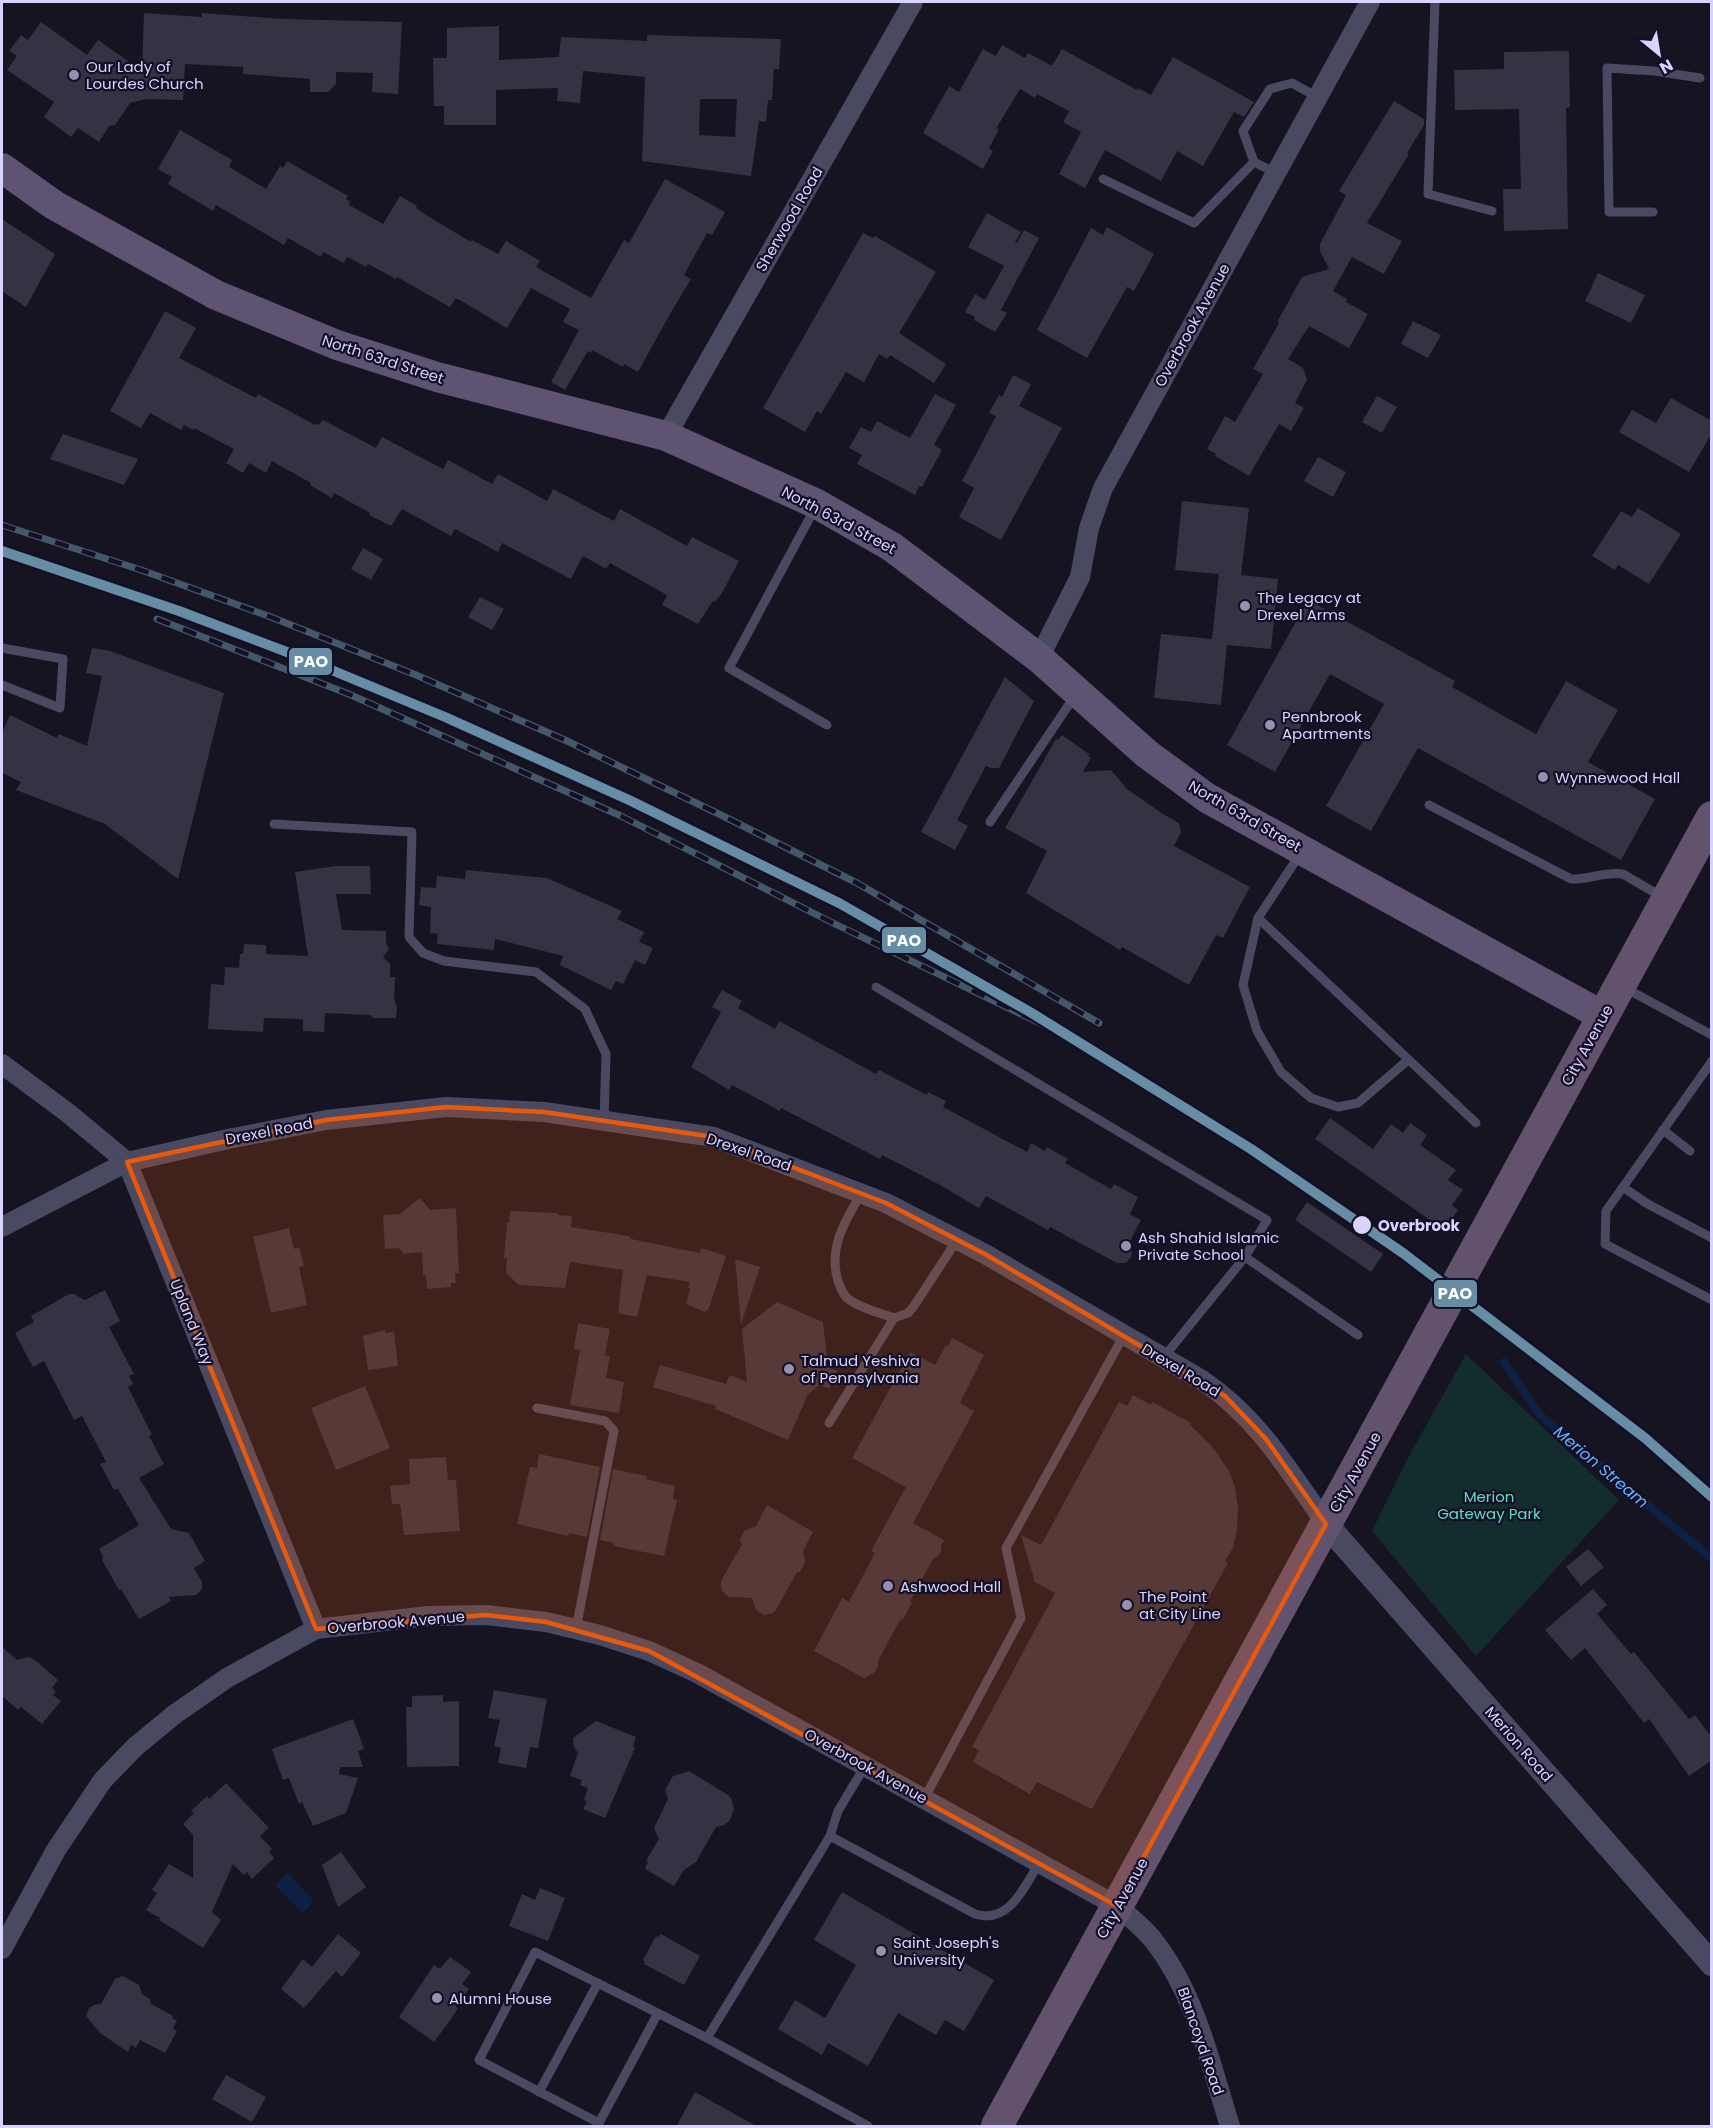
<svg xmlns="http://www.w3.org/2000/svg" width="1713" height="2128" font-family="Poppins,sans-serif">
<rect width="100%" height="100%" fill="#161421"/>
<polygon fill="#132c2d" points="1466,1354 1619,1500 1476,1656 1372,1531 1409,1456"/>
<polygon fill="#0d2144" points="288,1873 314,1901 302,1913 275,1885"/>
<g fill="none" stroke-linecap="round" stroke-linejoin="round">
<polyline stroke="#0d2144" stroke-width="8" points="1504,1362 1540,1415 1712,1559"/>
</g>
<g fill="#343243" fill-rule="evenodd">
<polygon points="144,13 202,17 202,13 283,19 402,22 398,94 372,92 373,73 336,72 336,84 328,92 310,92 310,79 243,74 243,67 185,64 183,100 146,99 130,103 115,125 109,126 99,142 78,128 71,137 44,117 54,102 7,70 17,56 9,51 21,35 28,40 41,22 87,55 98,40 142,71"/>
<path d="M499 26V60L559 57 561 37 647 41V35L781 39 779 69H774L772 100H768L766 122 759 121 751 176 642 161 645 77 583 71 580 103 557 101 558 88 496 90V125H444V106H434L433 58H447V28ZM700 99H737L735 137 699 135Z"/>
<polygon points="1002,45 1025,58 1028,53 1052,66 1062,49 1137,90 1138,88 1151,95 1173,57 1254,102 1244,117 1234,112 1203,166 1177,151 1161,181 1105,150 1085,188 1059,174 1081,132 1063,122 1069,111 1037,94 1035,98 1020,89 997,127 998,131 989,148 993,151 983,169 923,133 949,86 959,92 983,49 996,56"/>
<polygon points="1569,51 1570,107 1566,108 1568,229 1504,231 1503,189 1521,189 1519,109 1455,110 1454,70 1504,69 1504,52"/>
<polygon points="1394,101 1424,119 1424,125 1407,153 1409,154 1367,223 1402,241 1384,274 1352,257 1333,291 1347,299 1346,302 1368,314 1349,348 1309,326 1288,359 1303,368 1307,380 1295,403 1304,408 1291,431 1279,424 1249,476 1215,456 1216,454 1207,449 1225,416 1235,422 1263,374 1253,369 1279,323 1277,322 1302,277 1329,269 1320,251 1320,244 1346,195 1339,191"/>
<polygon points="180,130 232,160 229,167 266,189 280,166 283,168 287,161 348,196 346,199 350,202 349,205 383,224 400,196 417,206 416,208 431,218 471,242 472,240 498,254 506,241 540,261 536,267 591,298 624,240 629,243 665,179 725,212 712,235 707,233 684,275 691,279 670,314 638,372 624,364 623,367 592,350 591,353 588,351 565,390 551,382 579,330 563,322 570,309 531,288 507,328 458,299 455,299 450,307 397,277 396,279 368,264 366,267 347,257 344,263 323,252 321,257 288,238 284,245 216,205 213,211 168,184 172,177 158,169"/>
<polygon points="987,213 1021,232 1015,242 1017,243 1024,230 1039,238 1001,310 1007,313 995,332 974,320 975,317 965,312 975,294 985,300 1004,266 968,247"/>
<polygon points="2,219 55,254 26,307 2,291"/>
<polygon points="1107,227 1154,254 1134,291 1127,287 1087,358 1037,330 1091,228 1103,235"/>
<polygon points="863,233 873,238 875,236 936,272 899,333 946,364 934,383 890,355 887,359 879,354 864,382 846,372 821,414 817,411 805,432 763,408"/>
<polygon points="1598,273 1645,295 1631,323 1585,301"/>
<polygon points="165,311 196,328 179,358 256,398 258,394 315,425 316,423 319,425 323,420 376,448 382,437 443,469 448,460 492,484 498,474 547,501 553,489 614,521 620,509 687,546 692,537 739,561 722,593 715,602 713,601 698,624 662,605 667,595 610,563 606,569 583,556 571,579 502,543 498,552 455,529 451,536 402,509 391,526 369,515 370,513 334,493 332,498 310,485 311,483 272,461 266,473 249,463 243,473 226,463 234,449 194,428 193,430 184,425 181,430 150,413 141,428 110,411"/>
<polygon points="1413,321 1441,335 1428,358 1401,344"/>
<polygon points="1013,375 1031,384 1019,406 1062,428 1001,540 959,517 974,488 962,481 996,416 989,413 999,395 1002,397"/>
<polygon points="935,394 956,405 934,445 942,450 922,487 919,486 915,495 857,464 862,455 849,448 861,427 871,432 877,421 910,438"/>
<polygon points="1377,396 1397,407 1382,433 1362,422"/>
<polygon points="1671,398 1712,421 1712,433 1689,472 1619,432 1632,410 1656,423"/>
<polygon points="63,434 138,459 124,485 50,459"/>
<polygon points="1318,457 1346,472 1333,497 1304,481"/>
<polygon points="1182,501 1249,508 1241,575 1278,579 1271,649 1227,645 1221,705 1154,698 1161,634 1212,639 1219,574 1175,570"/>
<polygon points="1638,508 1681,534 1649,584 1618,565 1615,570 1592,556 1621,511 1632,517"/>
<polygon points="363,548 383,559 371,580 351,569"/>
<polygon points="480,597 504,609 492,630 468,617"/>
<polygon points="1308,600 1455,681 1452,687 1536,734 1566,681 1618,710 1588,762 1655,799 1621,860 1418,748 1371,831 1326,806 1384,704 1330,674 1275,772 1227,745"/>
<polygon points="92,648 110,651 224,693 178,879 105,824 16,790 21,782 2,773 2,733 10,715 57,738 59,734 87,746 102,676 86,673"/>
<polygon points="1005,677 1034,701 999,768 991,768 986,766 957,820 968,826 955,850 921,832"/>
<polygon points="1062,735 1089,754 1088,756 1091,758 1083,772 1111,770 1127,789 1163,814 1179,823 1181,832 1174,846 1250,887 1223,938 1216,935 1189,985 1122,947 1120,950 1026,893 1047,851 1005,828 1056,739 1058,740"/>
<polygon points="336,866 370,866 371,894 336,894 342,930 386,931 386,944 389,949 383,957 390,964 390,977 395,977 394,999 397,1007 396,1018 374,1018 370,1015 325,1013 324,1032 303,1031 303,1019 264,1018 263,1032 208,1029 211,984 224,985 225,967 239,968 240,954 243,954 244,944 266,945 266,954 308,956 295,872"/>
<polygon points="466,870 547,878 622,911 617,919 644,932 639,942 653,948 645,965 635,960 623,984 616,981 611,990 560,965 563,956 495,939 494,950 437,944 438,934 430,933 431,907 419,905 421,887 436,888 437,876 465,879"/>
<polygon points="722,990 742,1001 738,1008 775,1029 779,1021 876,1074 879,1070 927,1095 928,1092 946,1101 943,1107 1027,1152 1031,1143 1045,1151 1047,1147 1068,1159 1065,1163 1111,1189 1114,1184 1138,1197 1130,1214 1141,1220 1129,1243 1132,1251 1131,1257 1126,1263 1117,1263 1050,1227 1048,1230 986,1196 979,1208 940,1185 882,1155 880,1159 781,1108 780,1111 732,1085 729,1090 691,1067 721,1012 712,1007"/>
<polygon points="1330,1118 1373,1149 1391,1124 1403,1133 1410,1123 1427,1135 1420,1145 1456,1170 1448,1180 1463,1190 1452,1205 1458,1210 1444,1230 1315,1139"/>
<polygon points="420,1198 430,1210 456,1208 459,1273 455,1273 456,1283 451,1283 451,1287 427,1289 426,1275 423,1275 422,1252 404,1254 399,1248 385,1249 383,1215 400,1214"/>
<polygon points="1307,1202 1383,1254 1371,1272 1295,1220"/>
<polygon points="510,1211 558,1213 558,1215 572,1216 571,1227 629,1236 631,1239 700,1253 701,1248 726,1256 708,1311 706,1310 705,1312 686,1304 690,1289 688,1288 690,1282 647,1275 637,1317 618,1313 623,1270 570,1262 565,1288 519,1285 506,1273 507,1258 504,1258 507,1223 509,1223"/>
<polygon points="289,1228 294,1249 299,1247 304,1266 299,1267 307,1305 271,1313 253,1237"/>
<polygon points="735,1259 760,1267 741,1324"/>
<polygon points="105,1290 120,1321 109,1327 134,1374 129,1376 133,1384 128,1387 152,1435 149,1436 164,1464 139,1478 171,1529 189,1533 205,1561 194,1568 202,1582 202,1589 196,1595 169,1597 171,1601 139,1619 121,1589 119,1590 102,1560 103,1556 99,1549 139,1525 118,1489 114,1490 100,1464 106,1462 82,1416 74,1420 44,1361 33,1367 15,1333 34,1322 31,1316 69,1294 74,1294 85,1300"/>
<polygon points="777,1302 823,1322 828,1367 837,1371 829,1389 820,1385 808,1394 788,1440 715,1409 716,1406 653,1387 660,1365 726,1384 730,1375 747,1382 742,1329"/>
<polygon points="578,1323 610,1329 605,1355 610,1356 606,1378 624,1382 619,1413 570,1405 580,1350 574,1349"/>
<polygon points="385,1330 385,1333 394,1332 398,1366 368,1370 363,1336"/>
<polygon points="952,1338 984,1355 960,1403 974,1411 913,1523 944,1540 941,1546 941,1551 938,1556 933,1559 910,1601 912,1603 902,1621 900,1620 878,1661 878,1666 875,1672 864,1678 814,1651 842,1598 849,1602 875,1553 871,1551 906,1487 852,1458 910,1352 935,1365 946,1345 948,1346"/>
<polygon points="365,1386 390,1448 336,1470 311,1408"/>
<polygon points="1133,1395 1151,1405 1152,1402 1191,1423 1190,1425 1210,1444 1219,1456 1229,1471 1235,1487 1238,1507 1237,1529 1233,1548 1225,1561 1228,1563 1092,1809 1037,1782 1030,1794 973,1762 979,1750 972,1747 1055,1593 1035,1582 1021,1535 1041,1545 1119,1402 1127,1406"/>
<polygon points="539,1454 600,1467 587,1537 569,1533 568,1536 517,1524 530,1467 537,1468"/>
<polygon points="446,1457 448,1480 456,1480 460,1531 404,1535 400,1504 392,1504 390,1486 410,1484 409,1459"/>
<polygon points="613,1469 647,1476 646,1479 675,1486 673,1499 677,1500 664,1556 614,1546 614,1543 600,1540"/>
<polygon points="767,1505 813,1532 803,1551 805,1562 800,1572 797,1572 776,1610 773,1613 764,1615 756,1610 752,1598 729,1597 722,1591 721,1586 721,1581 742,1544 740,1539 745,1530 756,1526"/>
<polygon points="1588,1549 1604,1567 1581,1586 1566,1567"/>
<polygon points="1593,1589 1607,1605 1597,1614 1631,1654 1634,1652 1689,1719 1695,1715 1712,1738 1712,1760 1689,1776 1649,1719 1644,1723 1585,1648 1571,1660 1545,1630"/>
<polygon points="2,1647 17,1660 29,1657 35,1660 58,1680 52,1688 56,1692 53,1695 61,1701 42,1724 21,1707 18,1710 2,1696"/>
<polygon points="494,1690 547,1699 538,1748 530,1747 526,1768 498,1763 501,1748 494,1746 500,1720 488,1718"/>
<polygon points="443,1695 443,1702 459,1701 459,1766 407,1767 406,1707 412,1707 412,1696"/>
<polygon points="353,1719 364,1749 358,1751 363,1767 340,1767 339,1774 358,1778 346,1813 313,1826 302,1802 299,1804 289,1778 283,1780 272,1749"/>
<polygon points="596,1721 636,1737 633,1747 635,1748 605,1818 583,1809 587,1801 584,1800 588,1788 580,1785 582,1780 570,1776 578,1753 574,1747 573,1738"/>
<polygon points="689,1771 728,1795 731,1798 734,1809 730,1820 724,1825 716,1827 696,1862 684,1870 674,1886 645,1869 648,1862 646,1861 659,1839 654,1828 668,1799 665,1790 673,1776"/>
<polygon points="226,1783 269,1828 260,1836 272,1849 269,1852 274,1858 252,1879 247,1872 244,1875 233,1864 212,1912 221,1920 203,1948 159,1920 160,1918 146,1910 157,1893 152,1890 169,1864 193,1878 193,1835 183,1824 194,1813 191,1811 207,1796 209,1799"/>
<polygon points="341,1852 366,1887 338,1907 322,1865"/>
<polygon points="540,1888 565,1898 548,1941 509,1926 522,1894 535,1900"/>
<polygon points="842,1892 994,1980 964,2031 945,2020 936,2035 898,2013 868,2066 828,2043 822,2055 778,2029 795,2000 825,2018 856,1965 814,1940"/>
<polygon points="338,1934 361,1953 342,1977 336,1971 304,2008 281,1989 303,1959 312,1967"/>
<polygon points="661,1934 700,1956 684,1985 644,1964 645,1962 643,1960 656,1936 658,1937"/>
<polygon points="450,1957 471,1972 462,1984 469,1989 456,2007 458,2008 451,2019 434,2042 399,2017 434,1965 440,1969"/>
<polygon points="123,1976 139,1985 142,1994 150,1999 151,2004 173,2016 172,2018 177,2021 173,2029 177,2031 165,2053 140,2040 136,2048 131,2045 128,2052 100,2033 86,2016 89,2008 94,2005 101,2004 115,1979"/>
<polygon points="226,2075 266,2097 252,2122 212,2099"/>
<polygon points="695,2092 758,2127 676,2127"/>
</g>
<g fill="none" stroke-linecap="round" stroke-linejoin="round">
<g stroke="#4a4962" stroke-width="9">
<polyline points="1435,2 1428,194 1492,211"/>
<polyline points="1254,162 1243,131 1270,89 1292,83 1317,97"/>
<polyline points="1103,179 1194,223 1254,162 1276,173"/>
<polyline points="1653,212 1609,212 1607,68 1654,71 1700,78"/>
<polyline points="815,508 729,668 827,725"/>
<polyline points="2,648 63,659 60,708 2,685"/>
<path d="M1429 805 1571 879C1588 880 1606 871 1623 874L1662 897"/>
<polyline points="990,822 1076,694"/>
<polyline points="274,824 412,832 409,937 423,953 444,961 536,972 585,1009 606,1054 604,1121"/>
<polyline points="1300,854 1258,918 1476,1123"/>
<polyline points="1258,918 1243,985 1257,1031 1281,1072 1311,1098 1338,1107 1358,1103 1408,1060"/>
<polyline points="876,987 1267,1220 1245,1257 1163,1358"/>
<polyline points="1625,988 1712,1035"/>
<polyline points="1712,1061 1606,1211 1605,1244 1712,1300"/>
<polyline points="1663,1130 1690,1151"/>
<polyline points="1623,1187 1646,1203 1712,1238"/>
<path d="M861 1194C845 1221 828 1248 838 1281 840 1287 843 1294 847 1298 859 1308 880 1313 894 1318L908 1313 914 1306 957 1240"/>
<polyline points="1245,1257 1358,1335"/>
<polyline points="537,1408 605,1421 614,1431 576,1629"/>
<polyline points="829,1423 894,1318"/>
<path d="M865 1766 838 1811 830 1836 975 1914C1009 1925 1025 1886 1039 1863"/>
<polyline points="924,1799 1021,1618 1006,1548 1124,1335"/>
<polyline points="830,1836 707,2038 868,2126"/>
<path d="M658 2013 599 2123 479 2060 535 1952C592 1980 650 2009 707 2038"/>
<polyline points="539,2092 598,1983"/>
</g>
<g stroke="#4a4962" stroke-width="20">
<polyline points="666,436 913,2"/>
<polyline points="1039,658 1080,577 1089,528 1103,488 1370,2"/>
<polyline points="2,1064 68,1113 127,1162 316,1629"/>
<path d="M2 1227 127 1162 228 1139 326 1120 446 1107 544 1112 714 1137 886 1203 985 1254 1202 1380C1258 1418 1288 1469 1326 1524"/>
<path d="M2 1949 56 1850 103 1780 135 1747 175 1714 227 1678 316 1629 428 1616 486 1615 546 1622 600 1635 649 1651 697 1673 1117 1906C1130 1917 1144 1928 1154 1941 1196 1995 1210 2063 1230 2126"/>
</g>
<polyline stroke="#4a4962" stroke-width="24" points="1326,1524 1712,1964"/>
<polyline stroke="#5e5373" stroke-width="30" points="2,168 54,205 216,295 337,345 437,377 666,436 817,504 892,547 1039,658 1147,754 1207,798 1603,1016"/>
<polyline stroke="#62526e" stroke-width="32" points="997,2126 1712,817"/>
<defs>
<g id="rail">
<polyline points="2,525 141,570 271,617 416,675 565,740 721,815 857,883 1099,1023"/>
<polyline points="157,619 351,695 621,816 833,923 1085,1045"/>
</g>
</defs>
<use href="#rail" stroke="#43596b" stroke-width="7"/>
<use href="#rail" stroke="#130f26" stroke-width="4.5" stroke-dasharray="14" stroke-linecap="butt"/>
<defs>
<polyline id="rail-1" points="2,551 179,611 300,657 445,717 629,800 839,903 1030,1012 1251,1149 1403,1253 1645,1438 1712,1497"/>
</defs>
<use href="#rail-1" stroke="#130f26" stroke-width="15"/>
<use href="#rail-1" stroke="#668da4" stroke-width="10"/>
</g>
<path fill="#e8590c" fill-opacity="0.2" stroke="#e8590c" stroke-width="4.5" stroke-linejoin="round" d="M446 1107 544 1112 714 1137 886 1203 985 1254 1225 1396 1266 1439 1326 1524 1117 1906 649 1651 546 1622 486 1615 316 1629 127 1162 326 1120Z"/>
<g fill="#9591b1" stroke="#130f26" stroke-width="2">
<circle cx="74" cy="75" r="6"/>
<circle cx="1245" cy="606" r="6"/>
<circle cx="1270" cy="725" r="6"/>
<circle cx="1543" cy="777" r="6"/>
<circle cx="1126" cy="1246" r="6"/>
<circle cx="789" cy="1369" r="6"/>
<circle cx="888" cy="1586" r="6"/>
<circle cx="1127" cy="1605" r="6"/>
<circle cx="881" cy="1951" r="6"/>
<circle cx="437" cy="1998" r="6"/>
</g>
<circle fill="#d9d4ff" stroke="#130f26" stroke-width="2" cx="1362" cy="1225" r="10"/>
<g text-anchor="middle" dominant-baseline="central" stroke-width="4.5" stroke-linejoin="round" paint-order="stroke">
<g font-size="15" fill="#d9d4ff" stroke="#130f26" text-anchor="start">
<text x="86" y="66">Our Lady of<tspan x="86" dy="17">Lourdes Church</tspan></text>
<text x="1257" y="597">The Legacy at<tspan x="1257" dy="17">Drexel Arms</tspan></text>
<text x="1282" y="716">Pennbrook<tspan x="1282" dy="17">Apartments</tspan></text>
<text x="1555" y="777">Wynnewood Hall</text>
<text x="1138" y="1237">Ash Shahid Islamic<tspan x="1138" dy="17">Private School</tspan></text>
<text x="801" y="1360">Talmud Yeshiva<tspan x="801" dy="17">of Pennsylvania</tspan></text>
<text x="900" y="1586">Ashwood Hall</text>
<text x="1139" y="1596">The Point<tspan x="1139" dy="17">at City Line</tspan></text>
<text x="893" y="1942">Saint Joseph's<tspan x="893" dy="17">University</tspan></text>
<text x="449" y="1998">Alumni House</text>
</g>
<g font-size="15" fill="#d9d4ff" stroke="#130f26">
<text transform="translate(789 219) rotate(-60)">Sherwood Road</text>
<text transform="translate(1192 325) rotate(-61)">Overbrook Avenue</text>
<text transform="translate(383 359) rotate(18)">North 63rd Street</text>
<text transform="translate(839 520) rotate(28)">North 63rd Street</text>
<text transform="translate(1245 816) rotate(30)">North 63rd Street</text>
<text transform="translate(1587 1045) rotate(-61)">City Avenue</text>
<text transform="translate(269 1131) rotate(-11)">Drexel Road</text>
<text transform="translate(749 1152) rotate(19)">Drexel Road</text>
<text transform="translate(192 1322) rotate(68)">Upland Way</text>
<text transform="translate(1181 1370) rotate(31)">Drexel Road</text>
<text transform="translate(1355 1472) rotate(-61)">City Avenue</text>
<text transform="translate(396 1622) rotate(-5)">Overbrook Avenue</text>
<text transform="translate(1519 1744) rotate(49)">Merion Road</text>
<text transform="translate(866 1766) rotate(29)">Overbrook Avenue</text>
<text transform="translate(1122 1898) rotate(-61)">City Avenue</text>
<text transform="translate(1201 2041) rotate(71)">Blancoyd Road</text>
</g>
<g font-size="15" font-weight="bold" fill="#d9d4ff" stroke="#130f26" text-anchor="start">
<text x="1378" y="1225">Overbrook</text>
</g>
<g font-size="15" fill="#5fe0c0" stroke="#130f26">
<text x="1489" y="1496">Merion<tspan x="1489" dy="17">Gateway Park</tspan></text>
</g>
<g font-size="16" font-style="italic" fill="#62b6ff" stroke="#130f26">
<text transform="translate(1601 1467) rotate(40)">Merion Stream</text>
</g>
</g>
<g stroke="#130f26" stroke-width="2">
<rect x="288" y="647" width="45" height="29" rx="6" fill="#668da4"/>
<rect x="881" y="926" width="46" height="28" rx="6" fill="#668da4"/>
<rect x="1433" y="1279" width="45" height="29" rx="6" fill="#668da4"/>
</g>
<g font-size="16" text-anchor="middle" font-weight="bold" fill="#fff">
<text x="311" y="667">PAO</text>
<text x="904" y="946">PAO</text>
<text x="1455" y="1299">PAO</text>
</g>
<rect width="1713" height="2128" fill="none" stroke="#d9d4ff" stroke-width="6"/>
<g transform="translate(1659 54) rotate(150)" stroke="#130f26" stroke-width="4.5" paint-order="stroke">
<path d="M0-4.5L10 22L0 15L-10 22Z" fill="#d9d4ff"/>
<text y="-9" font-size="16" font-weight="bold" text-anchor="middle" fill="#d9d4ff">N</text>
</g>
</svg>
